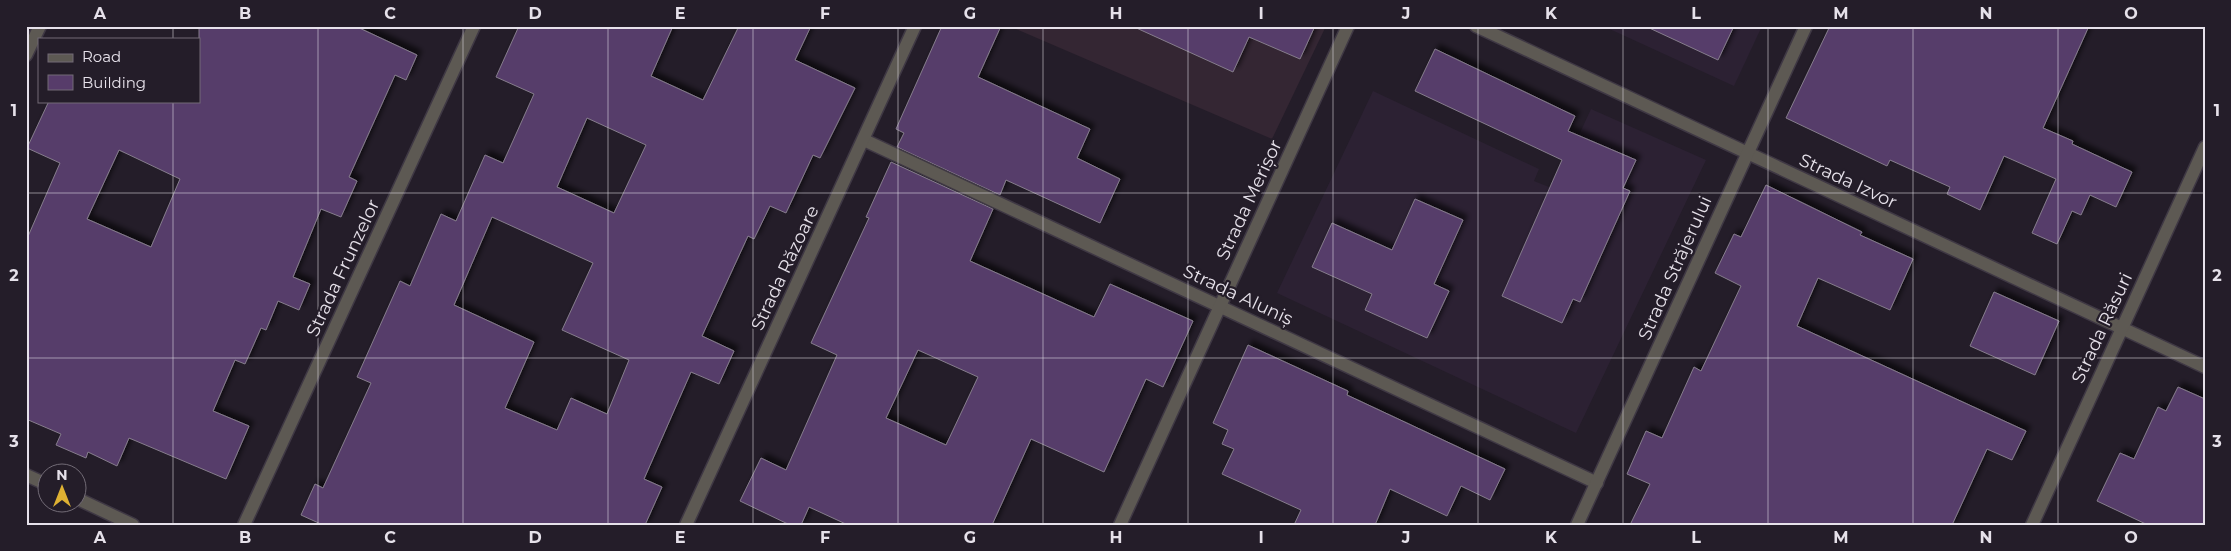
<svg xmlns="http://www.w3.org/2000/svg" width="2231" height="551" font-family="Montserrat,sans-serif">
<defs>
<filter id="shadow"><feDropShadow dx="4.5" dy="-4.5" stdDeviation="2.5" flood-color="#0009"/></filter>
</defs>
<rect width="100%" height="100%" fill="#241d29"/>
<g fill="#2c2133">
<polygon points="1603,26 1762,26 1734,86"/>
<polygon points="1373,91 1539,169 1534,181 1554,189 1591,109 1706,160 1576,433 1277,293"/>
</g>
<polygon fill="#342633" points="1009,26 1326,26 1272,139"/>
<g fill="#573c6a" stroke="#857d8c" fill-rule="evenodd" filter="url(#shadow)">
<path d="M199 26H355L417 55 406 80 395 75 349 177 357 181 341 217 321 209 293 277 310 284 299 310 278 301 266 330 261 328 245 364 235 360 213 411 249 426 226 479 129 438 117 466 88 452 86 458 56 445 61 434 26 419V241L60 163 27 148 49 101H199ZM119 150 180 179 151 247 87 219Z"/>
<path d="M519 26H673L651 76 703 100 739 26H811L795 60 855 88 820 158 813 155 786 213 770 206 754 239 748 236 702 336 734 351 719 384 691 372 644 479 662 487 645 525H323L301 515 315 484 323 488 371 383 357 377 400 281 410 286 441 214 456 221 485 155 503 163 534 94 496 77ZM587 118 646 145 614 213 557 187ZM492 217 593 263 562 330 629 360 607 414 571 398 557 430 505 408 534 342 454 305Z"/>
<polygon points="942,26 1001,26 978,77 1090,129 1077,158 1120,179 1100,223 1006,180 1000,195 897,147 904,133 896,129"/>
<polygon points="1132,26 1315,26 1300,59 1249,37 1233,72"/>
<polygon points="1645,26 1734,26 1718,60"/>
<polygon points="1830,26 2089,26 2043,128 2073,141 2072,144 2132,172 2116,207 2090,195 2081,215 2072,211 2057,244 2032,233 2056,179 2004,156 1980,210 1947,194 1950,187 1890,160 1887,166 1786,118"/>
<polygon points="1435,49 1575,116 1568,131 1636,160 1623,188 1630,191 1580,302 1573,299 1562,323 1502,296 1562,160 1415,91"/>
<path d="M891 162 993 209 970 261 1094 317 1110 284 1193 321 1163 387 1146 379 1104 472 1031 439 992 525H848L809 507 801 525H790L740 501 761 458 786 470 837 355 811 343 869 218 866 217ZM918 350 978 377 946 445 886 418Z"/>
<polygon points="1766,185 1862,232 1860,235 1913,259 1890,310 1818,278 1797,326 2026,431 2012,460 1987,449 1952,525 1630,525 1650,484 1627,474 1646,431 1662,438 1694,367 1701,371 1741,286 1715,273 1734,234 1741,237"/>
<polygon points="1415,199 1463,220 1434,284 1449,291 1427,338 1365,310 1372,294 1312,267 1332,223 1392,250"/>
<polygon points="1994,292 2059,321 2035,375 1970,346"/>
<polygon points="1248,345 1348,391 1347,395 1505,469 1490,500 1461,486 1447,516 1390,489 1375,525 1294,525 1301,510 1222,474 1234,449 1222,444 1228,430 1213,423"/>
<polygon points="2178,387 2205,399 2205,525 2148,525 2097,501 2120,453 2134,459 2158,407 2166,411"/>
</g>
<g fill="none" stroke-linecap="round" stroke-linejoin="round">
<defs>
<g id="minor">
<polyline points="1476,26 2205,367"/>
<polyline points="26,55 40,26"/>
<polyline points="864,140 1597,483"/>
<polyline points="26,475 48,485"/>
<polyline points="78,499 133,525"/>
<polyline points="244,525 474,26"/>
<polyline points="686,525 915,26"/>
<polyline points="1120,525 1348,26"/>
<polyline points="1577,525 1806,26"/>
<polyline points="2032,525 2205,147"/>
</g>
</defs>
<use href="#minor" stroke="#3f3844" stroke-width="15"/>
<use href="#minor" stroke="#5d5953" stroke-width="12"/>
</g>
<path fill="none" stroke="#e6e1ea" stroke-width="1" stroke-opacity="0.55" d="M173 26V39M318 26V525M463 26V525M608 26V525M753 26V525M898 26V525M1043 26V525M1188 26V525M1333 26V525M1478 26V525M1623 26V525M1768 26V525M1913 26V525M2058 26V525M173 101V525M26 193H2205M26 358H2205"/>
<g text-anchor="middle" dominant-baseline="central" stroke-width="4.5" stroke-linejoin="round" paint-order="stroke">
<g font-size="18" fill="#e6e1ea" stroke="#241d29">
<text transform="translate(1848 181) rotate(25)">Strada Izvor</text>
<text transform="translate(1249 200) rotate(-65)">Strada Merișor</text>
<text transform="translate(343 268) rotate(-65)">Strada Frunzelor</text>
<text transform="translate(785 268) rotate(-65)">Strada Răzoare</text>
<text transform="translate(1675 268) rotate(-66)">Strada Străjerului</text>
<text transform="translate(1238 295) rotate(25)">Strada Aluniș</text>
<text transform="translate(2102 328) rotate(-65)">Strada Răsuri</text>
</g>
</g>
<rect width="2231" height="551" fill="none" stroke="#241d29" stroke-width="55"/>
<rect x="38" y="38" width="162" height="65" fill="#241d29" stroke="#726b76"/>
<rect x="48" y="54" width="25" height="8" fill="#5d5953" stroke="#726b76"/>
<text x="82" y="62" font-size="15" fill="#e6e1ea">Road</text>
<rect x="48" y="75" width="25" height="15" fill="#573c6a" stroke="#726b76"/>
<text x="82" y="88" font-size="15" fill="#e6e1ea">Building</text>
<g transform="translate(62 488)"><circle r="24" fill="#241d29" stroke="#726b76"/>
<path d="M0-4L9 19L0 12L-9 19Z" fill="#deb133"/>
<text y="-8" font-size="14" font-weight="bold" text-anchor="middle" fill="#e6e1ea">N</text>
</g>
<rect x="28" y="28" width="2176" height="496" fill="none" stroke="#e6e1ea" stroke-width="2"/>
<g font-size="16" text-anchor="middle" font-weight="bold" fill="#e6e1ea">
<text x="100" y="19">A</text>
<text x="245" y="19">B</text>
<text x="390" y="19">C</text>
<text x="535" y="19">D</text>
<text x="680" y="19">E</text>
<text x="825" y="19">F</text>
<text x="970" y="19">G</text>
<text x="1116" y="19">H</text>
<text x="1261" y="19">I</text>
<text x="1406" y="19">J</text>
<text x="1551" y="19">K</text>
<text x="1696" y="19">L</text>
<text x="1841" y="19">M</text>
<text x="1986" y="19">N</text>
<text x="2131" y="19">O</text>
<text x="14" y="116">1</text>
<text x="2217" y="116">1</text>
<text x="14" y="281">2</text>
<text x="2217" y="281">2</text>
<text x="14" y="447">3</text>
<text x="2217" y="447">3</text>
<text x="100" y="543">A</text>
<text x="245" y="543">B</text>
<text x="390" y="543">C</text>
<text x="535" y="543">D</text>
<text x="680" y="543">E</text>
<text x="825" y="543">F</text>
<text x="970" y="543">G</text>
<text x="1116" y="543">H</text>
<text x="1261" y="543">I</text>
<text x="1406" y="543">J</text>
<text x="1551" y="543">K</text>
<text x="1696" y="543">L</text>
<text x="1841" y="543">M</text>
<text x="1986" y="543">N</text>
<text x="2131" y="543">O</text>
</g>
</svg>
